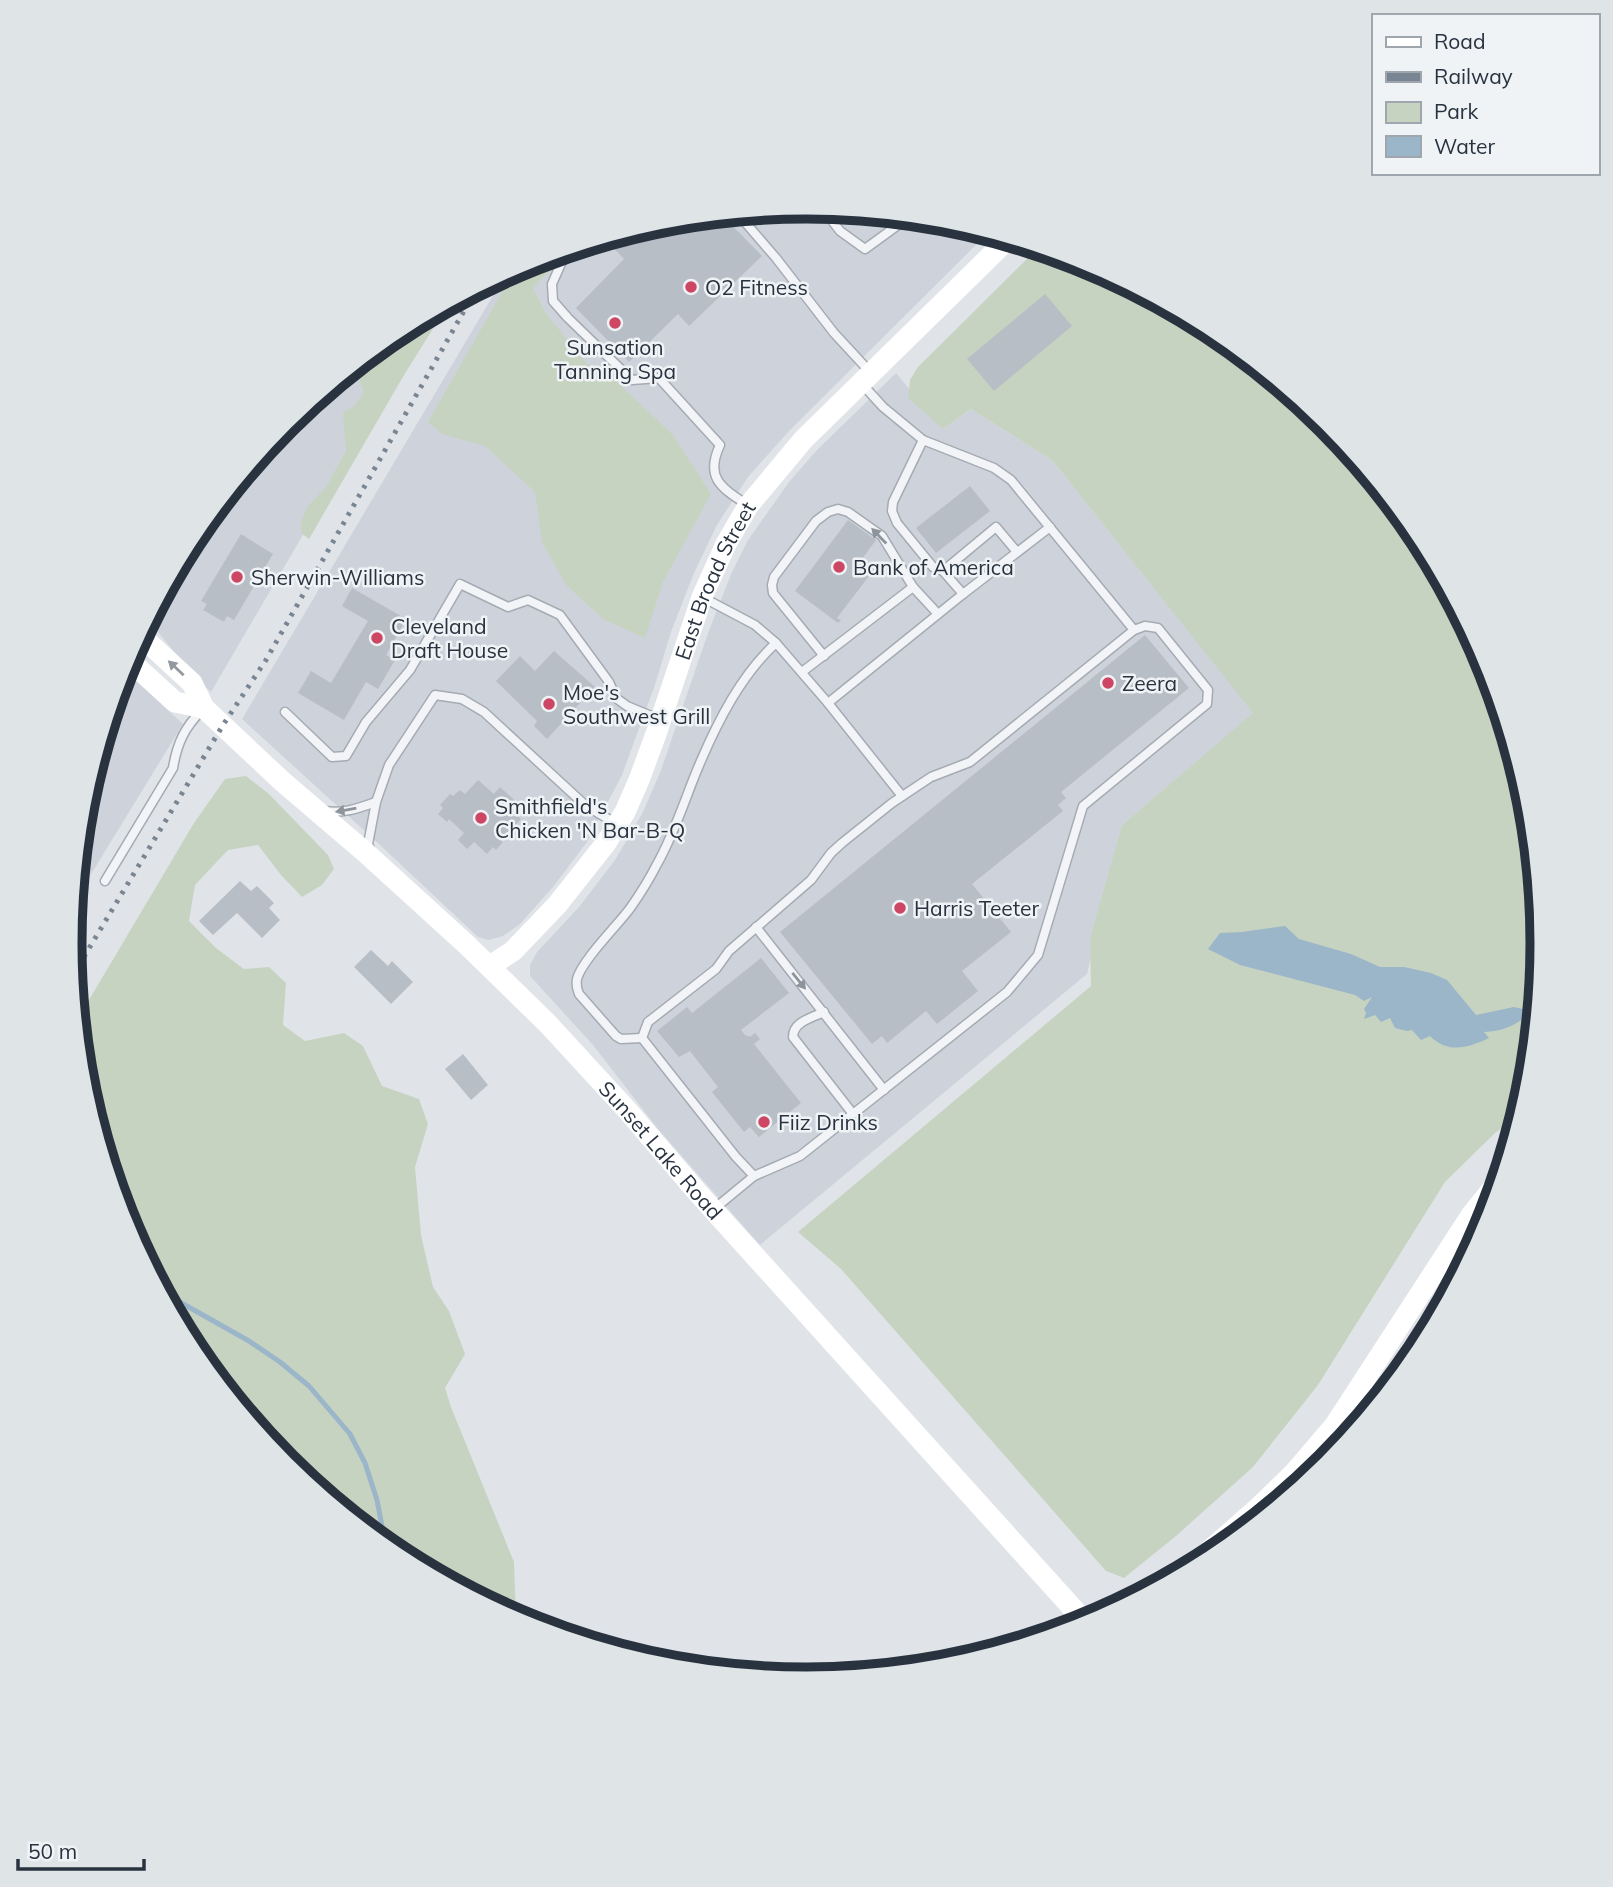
<svg xmlns="http://www.w3.org/2000/svg" width="1613" height="1887" font-family="Mulish,sans-serif">
<rect width="100%" height="100%" fill="#e0e4e9"/>
<g fill="#ced3db">
<polygon points="807,207 951,221 988,233 789,431 748,477 717,525 694,573 671,632 655,685 622,775 587,842 553,887 520,924 503,936 489,940 478,937 379,844 242,719 507,272 525,263 663,221"/>
<polygon points="434,311 211,692 194,676 148,620 194,534 286,422 398,331"/>
<polygon points="896,373 943,429 971,409 1053,461 1254,713 1122,825 1087,974 760,1245 658,1129 593,1045 530,976 530,965 537,952 579,907 615,860 642,814 660,773 708,633 731,574 748,540 789,482 816,451"/>
<polygon points="124,670 183,724 74,902 84,799"/>
</g>
<g fill="#c7d3c1">
<polygon points="1038,248 1089,263 1216,331 1328,423 1419,535 1487,662 1529,800 1543,944 1529,1088 1520,1116 1495,1133 1445,1182 1318,1385 1253,1467 1176,1536 1124,1578 1106,1571 841,1269 798,1232 1091,986 1090,939 1122,825 1253,713 1053,461 971,409 943,429 908,398 910,380 918,367"/>
<polygon points="571,249 533,288 545,312 585,362 615,380 673,435 711,494 663,582 645,638 603,619 566,585 542,542 535,492 485,446 442,434 428,422 516,268 525,263"/>
<polygon points="439,309 436,324 404,375 309,539 301,533 301,523 307,507 326,487 346,451 343,413 354,406 364,393 356,369 372,354 392,348 430,314"/>
<polygon points="246,776 269,794 328,855 334,869 322,885 302,897 281,875 258,845 228,850 195,885 189,921 216,948 244,969 269,967 286,983 283,1025 305,1041 344,1033 363,1046 382,1086 419,1099 428,1124 415,1167 421,1235 433,1287 449,1311 465,1354 445,1388 451,1407 514,1562 516,1619 397,1556 285,1464 271,1446 268,1433 245,1414 194,1352 126,1225 84,1087 77,1020 194,823 225,779"/>
</g>
<path fill="#9bb5c9" d="M1285 926 1299 939 1351 954 1380 967H1404L1431 973 1447 980 1476 1015 1514 1007 1532 1011C1518 1025 1504 1031 1484 1032L1489 1038C1468 1048 1448 1054 1430 1036L1421 1040 1412 1030 1407 1031 1395 1028 1390 1018 1381 1022 1375 1015 1364 1019 1366 1013 1364 1009 1372 997 1364 1001 1355 995 1240 965 1208 949 1220 933 1242 932Z"/>
<g fill="none" stroke-linecap="round" stroke-linejoin="round">
<polyline stroke="#9bb5c9" stroke-width="5" points="162,1292 249,1341 280,1362 309,1386 350,1434 365,1463 377,1500 386,1547"/>
</g>
<g fill="#b7bec6">
<polygon points="722,215 762,256 689,326 678,314 629,362 576,308 624,259 605,239 663,221"/>
<polygon points="1045,294 1072,326 994,391 967,359"/>
<polygon points="970,486 990,511 936,553 916,528"/>
<polygon points="848,520 876,540 859,563 872,572 837,618 841,620 838,623 795,591"/>
<polygon points="241,534 273,554 234,620 227,616 224,622 203,610 207,604 201,601"/>
<polygon points="352,588 406,619 386,655 395,660 378,689 366,682 344,720 298,693 311,671 331,683 368,621 342,606"/>
<polygon points="1145,635 1189,688 1061,792 1066,798 1058,805 1063,811 972,884 1011,932 962,971 978,991 937,1024 926,1011 887,1043 882,1036 872,1044 780,932"/>
<polygon points="554,651 595,687 547,739 534,726 537,721 496,681 520,656 535,671"/>
<polygon points="478,780 494,794 500,787 524,809 518,816 521,819 501,841 503,842 496,850 493,847 487,854 474,842 467,849 458,840 464,833 449,819 447,822 438,814 443,808 440,805 450,794 453,796 460,790 465,794"/>
<polygon points="240,881 251,891 257,886 274,903 269,908 280,920 262,938 237,913 213,935 199,921"/>
<polygon points="371,950 388,966 392,961 413,982 391,1004 354,967"/>
<polygon points="761,958 789,993 741,1030 745,1035 750,1037 755,1033 760,1039 754,1044 801,1103 759,1137 750,1127 744,1132 712,1092 718,1087 690,1051 679,1057 657,1031 687,1007 692,1013"/>
<polygon points="463,1054 488,1085 471,1100 445,1069"/>
</g>
<g fill="none" stroke-linecap="round" stroke-linejoin="round">
<defs>
<g id="lane">
<polyline points="823,209 840,231 865,249 909,217"/>
<polyline points="738,214 776,258 834,333 871,373"/>
<path d="M567 250 552 284 553 301 568 318 632 380 659 378 720 445C705 477 720 487 746 504"/>
<polyline points="923,440 893,502 892,511 897,523 933,567 943,571 996,527 1017,552"/>
<polyline points="943,571 963,594"/>
<polyline points="702,597 755,625 776,643 828,703 902,796"/>
<polyline points="824,656 773,593 772,585 774,577 816,521 828,512 838,509 848,512 882,536 913,587 938,614"/>
<polyline points="802,672 913,587"/>
<polyline points="828,703 963,594 1050,527"/>
<polyline points="285,712 332,757 346,756 366,722 410,670 460,584 508,607 528,600 560,615 609,682 616,698 627,706 661,720"/>
<path d="M325 811C343 814 359 808 376 802"/>
<polyline points="370,849 368,844 376,802 389,765 435,695 462,699 484,712 585,805 615,823"/>
<path d="M105 881 173 768C177 744 184 728 202 710"/>
<polyline points="756,927 884,1090"/>
<path d="M824 1012C811 1018 793 1022 793 1037L853 1114"/>
<path d="M642 1038 621 1039 616 1036 579 994C577 989 576 984 577 979 582 960 619 924 631 907 640 894 649 880 656 866 675 833 685 798 700 763 718 721 741 675 776 643"/>
<polyline points="754,1176 800,1156 1007,992 1038,955 1083,806 1207,704 1208,690 1158,628 1145,626 1134,630"/>
<polyline points="714,1209 754,1176 736,1157 642,1038 648,1022 716,969 729,951 811,880 831,853 842,843 892,803 931,777 970,762 1134,630 1011,480 994,468 923,440 883,407 863,385"/>
</g>
</defs>
<use href="#lane" stroke="#a5abb3" stroke-width="11"/>
<use href="#lane" stroke="#f3f4f7" stroke-width="8"/>
<g stroke="#fff" stroke-width="21">
<path id="s1" d="M140 635 192 683 204 708 283 782 366 853 467 945 548 1024 627 1110 698 1193 1087 1624"/>
<polyline points="128,659 175,702 204,708"/>
<path id="s2" d="M490 966 513 951 557 905 606 843 625 812 639 780 656 734 702 597 726 544 748 506 803 440 1008 239"/>
<polyline points="1185,1572 1258,1508 1294,1473 1335,1425 1472,1214 1501,1178"/>
</g>
<polyline stroke="#798592" stroke-width="5" stroke-dasharray="3.5 7" stroke-linecap="butt" points="73,975 223,725 266,660 477,288"/>
</g>
<defs><path id="oneway-solid" d="M-6-.8H1V-3.2L6.5 0L1 3.2V.8H-6Z" transform="scale(1.75)"/></defs>
<g fill="#8e949c">
<use href="#oneway-solid" transform="translate(879 536) rotate(-134)"/>
<use href="#oneway-solid" transform="translate(346 810) rotate(170)"/>
<use href="#oneway-solid" transform="translate(799 981) rotate(51)"/>
</g>
<use fill="#9499a0" href="#oneway-solid" transform="translate(176 668) rotate(-137)"/>
<g fill="#cd4664" stroke="#eff3f6" stroke-width="2.5">
<circle cx="691" cy="287" r="7"/>
<circle cx="615" cy="323" r="7"/>
<circle cx="839" cy="567" r="7"/>
<circle cx="237" cy="577" r="7"/>
<circle cx="377" cy="638" r="7"/>
<circle cx="1108" cy="683" r="7"/>
<circle cx="549" cy="704" r="7"/>
<circle cx="481" cy="818" r="7"/>
<circle cx="900" cy="908" r="7"/>
<circle cx="764" cy="1122" r="7"/>
</g>
<g text-anchor="middle" dominant-baseline="central" stroke-width="5" stroke-linejoin="round" paint-order="stroke">
<g font-size="21" fill="#293340" stroke="#eff3f6" text-anchor="start">
<text x="705" y="287">O2 Fitness</text>
<text x="615" y="347" text-anchor="middle">Sunsation<tspan x="615" dy="24">Tanning Spa</tspan></text>
<text x="853" y="567">Bank of America</text>
<text x="251" y="577">Sherwin-Williams</text>
<text x="391" y="626">Cleveland<tspan x="391" dy="24">Draft House</tspan></text>
<text x="1122" y="683">Zeera</text>
<text x="563" y="692">Moe's<tspan x="563" dy="24">Southwest Grill</tspan></text>
<text x="495" y="806">Smithfield's<tspan x="495" dy="24">Chicken 'N Bar-B-Q</tspan></text>
<text x="914" y="908">Harris Teeter</text>
<text x="778" y="1122">Fiiz Drinks</text>
</g>
<g font-size="21" fill="#293340" stroke="#eff3f6">
<text stroke="none"><textPath href="#s2" startOffset="455">East Broad Street</textPath></text>
<text stroke="none"><textPath href="#s1" startOffset="735">Sunset Lake Road</textPath></text>
</g>
</g>
<path d="M0 0H1613V1887H0ZM82 943a724 724 0 1 1 1448 0a724 724 0 1 1-1448 0Z" fill="#dfe4e7" fill-rule="evenodd"/>
<path fill="none" stroke="#293340" stroke-width="9" d="M82 943a724 724 0 1 1 1448 0a724 724 0 1 1-1448 0Z"/>
<rect x="1372" y="14" width="228" height="161" fill="#eff3f6" stroke="#a0a6ad" stroke-width="2"/>
<rect x="1386" y="37" width="35" height="10" fill="#ffffff" stroke="#a0a6ad" stroke-width="2"/>
<text x="1434" y="49" font-size="21" fill="#293340">Road</text>
<rect x="1386" y="72" width="35" height="10" fill="#798592" stroke="#a0a6ad" stroke-width="2"/>
<text x="1434" y="84" font-size="21" fill="#293340">Railway</text>
<rect x="1386" y="102" width="35" height="21" fill="#c7d3c1" stroke="#a0a6ad" stroke-width="2"/>
<text x="1434" y="119" font-size="21" fill="#293340">Park</text>
<rect x="1386" y="136" width="35" height="21" fill="#9bb5c9" stroke="#a0a6ad" stroke-width="2"/>
<text x="1434" y="154" font-size="21" fill="#293340">Water</text>
<path d="M18 1859v10h126v-10" fill="none" stroke="#293340" stroke-width="3.5"/>
<text x="28" y="1859" font-size="21" fill="#293340" stroke="#eff3f6" stroke-width="5" paint-order="stroke">50 m</text>
</svg>
